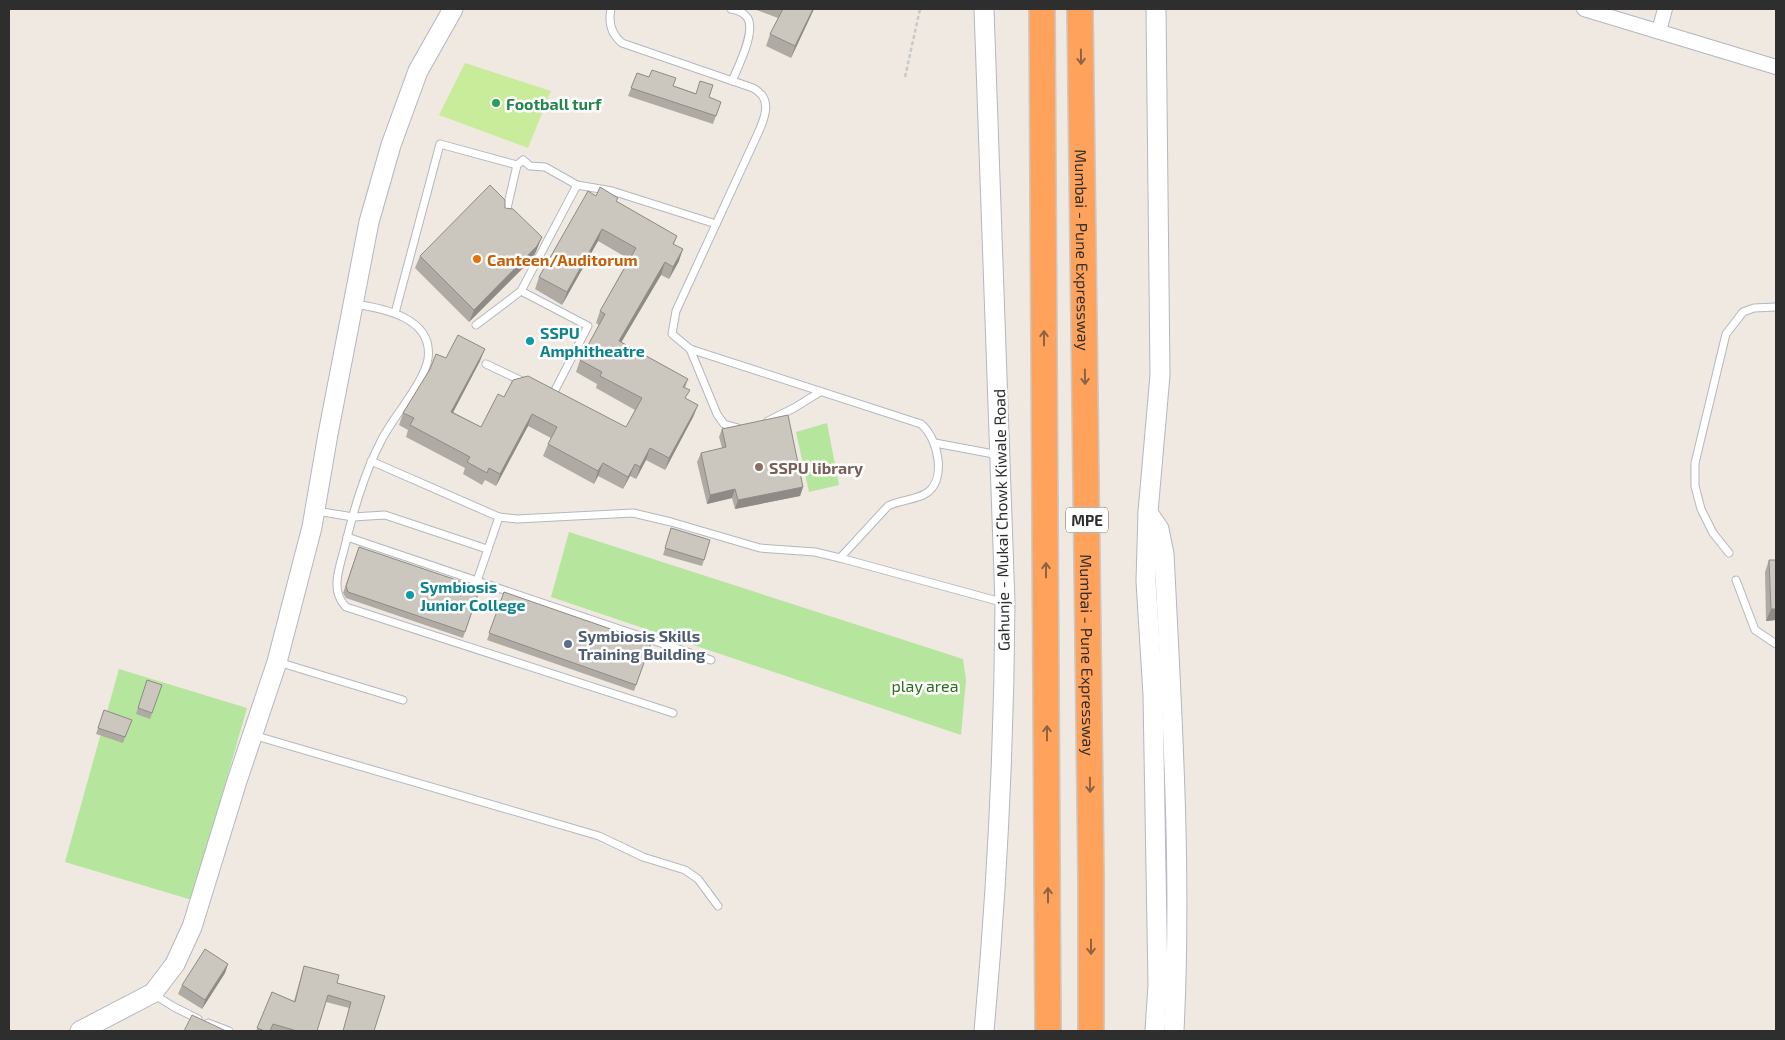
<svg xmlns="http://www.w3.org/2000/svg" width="1785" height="1040" font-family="'Exo 2',sans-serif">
<rect width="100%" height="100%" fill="#efe9e1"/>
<g fill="#b6e59e">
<polygon points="827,423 839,485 809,492 796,432"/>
<polygon points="569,532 963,659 966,680 961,735 551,597"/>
<polygon points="119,669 247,708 192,900 65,862"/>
</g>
<polygon fill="#c9ec9a" points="465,63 551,91 528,148 439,115"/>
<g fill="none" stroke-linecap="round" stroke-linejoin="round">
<defs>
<g id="lane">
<path d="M611 9C608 23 611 34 622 43L753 88C772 98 766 115 759 131L676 311 672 334 690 349 921 424C938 438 948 481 925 494 914 500 900 500 888 506L840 558"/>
<path d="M731 9C736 10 743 12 746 16 758 28 738 67 732 81"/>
<polyline points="505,217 517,165 523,160 530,166 545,167 577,185 612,191 716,224"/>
<polyline points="521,291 588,326 552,396 549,395"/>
<path d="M354 304C383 308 434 318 428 359 424 383 392 418 381 441 363 476 353 513 344 550 339 569 330 591 346 607L673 713"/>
<polyline points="395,313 440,144 517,165"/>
<polyline points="476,325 521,291 577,185"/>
<polyline points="690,349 717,414 724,424 738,428"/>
<polyline points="486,364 524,382"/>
<polyline points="768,421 794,408 820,392"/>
<polyline points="935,443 999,455"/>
<polyline points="371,461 499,517 517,519 633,513 671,522 760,548 815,552 840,558 1005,603"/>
<polyline points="317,511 353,517 385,515 487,549"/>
<polyline points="347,537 711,660"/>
<polyline points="1729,553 1713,533 1701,509 1695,486 1695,463 1726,334 1743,312 1754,308 1776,307"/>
<polyline points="1736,580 1755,630 1776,644"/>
<polyline points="477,581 499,517"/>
<polyline points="278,662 403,700"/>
<polyline points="253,735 599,836 643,857 685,870 698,879 718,906"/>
<polyline points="153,994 174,1007 198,1019"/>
<polyline points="208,1023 229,1031"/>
</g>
<g id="street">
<polyline points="1584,9 1776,67"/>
<polyline points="1659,31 1665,9"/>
</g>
<g id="secondary">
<path d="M1148 513 1159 529 1164 554C1172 714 1182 872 1174 1031"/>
<polyline points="80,1031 153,993 175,964 192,927 237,781 277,662 312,527 328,434 369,222 391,145 418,71 453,9"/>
<path d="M984 1031C997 889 1004 746 1005 603L984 9"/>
<polyline points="1155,1031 1158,985 1153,695 1146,581 1148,512 1160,375 1156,9"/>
</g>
<g id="highway">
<polyline points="1042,9 1048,1031"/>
<path id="s1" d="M1080 9 1091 876V1031"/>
</g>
</defs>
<use href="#lane" stroke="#b4b7c1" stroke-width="9"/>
<use href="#street" stroke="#b4b7c1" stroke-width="16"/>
<use href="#secondary" stroke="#b4b7c1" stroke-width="21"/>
<use href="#highway" stroke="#c9c9c9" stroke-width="28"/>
<polyline stroke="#c9c9c9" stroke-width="2.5" stroke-dasharray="4 2.5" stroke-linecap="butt" points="905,77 920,9"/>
<use href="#lane" stroke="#fff" stroke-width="7"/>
<use href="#street" stroke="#fff" stroke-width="14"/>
<use href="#secondary" stroke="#fff" stroke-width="19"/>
<use href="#highway" stroke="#ffa35c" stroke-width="25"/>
</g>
<g fill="#afaba4">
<polygon points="754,9 814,9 791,58 766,46 770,34 778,18"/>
<polygon points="637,73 721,102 713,124 628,96"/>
<polygon points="596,196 617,202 677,236 674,244 679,261 669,279 661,275 621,342 688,379 685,388 686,399 698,405 693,417 665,470 646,460 636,479 630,476 623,489 598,476 594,484 543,456 548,444 551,438 528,426 496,486 485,480 482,485 463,474 465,468 406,437 408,430 399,425 403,413 446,358 480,361 453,412 481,427 504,397 626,427 635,410 596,388 597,384 576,372 580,360 599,325 596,323 600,311 629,259 598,241 562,305 535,289 539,277"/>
<polygon points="505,208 537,249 533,258 469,322 415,268 420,256"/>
<polygon points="722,429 803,487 800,496 735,509 732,498 707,504 697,462 701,453 722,448 719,437"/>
<polygon points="671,528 704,560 702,566 663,555"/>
<polygon points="359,547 480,588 463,638 346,598 343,593"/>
<polygon points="1769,560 1776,620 1766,621 1765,572"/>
<polygon points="504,592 651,643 634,691 487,640"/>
<polygon points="147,680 162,685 150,719 136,714"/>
<polygon points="104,710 132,720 123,743 96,734"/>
<polygon points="228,964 225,973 202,1009 178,994 182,985"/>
<polygon points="304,966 337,983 374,1031 343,1031 349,1008 326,1002 317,1031 274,1031 270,1030 270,1031 256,1031 272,992 294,1001"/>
</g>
<g fill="#8e8b86">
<polygon points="813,9 814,9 791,58 795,46"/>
<polygon points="602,229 598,241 562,305 567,292"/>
<polygon points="542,237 537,249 533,258 469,322 474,310"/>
<polygon points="683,249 679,261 669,279 673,267"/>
<polygon points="665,262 661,275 615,353 619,341"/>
<polygon points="485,349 480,361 447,424 451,412"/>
<polygon points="698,405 693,417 665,470 669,458"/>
<polygon points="532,414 528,426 496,486 500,474"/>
<polygon points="650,448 646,460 636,479 640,467"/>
<polygon points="603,463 598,476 594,484 598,471"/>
<polygon points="635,464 630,476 623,489 628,477"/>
<polygon points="803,487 800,496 735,509 738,500"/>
<polygon points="735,489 732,498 707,504 710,495"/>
<polygon points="1771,609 1776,609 1776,620 1766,621"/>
<polygon points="228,964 225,973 202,1009 205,1000"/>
</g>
<g fill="#cbc7bf" stroke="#8e8b86">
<polygon points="783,9 813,9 795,46 770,34"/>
<polygon points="652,70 676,78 673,86 696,94 700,81 713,85 709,97 721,102 716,116 631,88 637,73 649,77"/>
<polygon points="490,185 505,200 505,208 513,209 542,237 537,246 474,310 420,256"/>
<polygon points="600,187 618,198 616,201 677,236 673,244 683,249 673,267 665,262 619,341 688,379 683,387 690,390 685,398 698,405 669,458 650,448 640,467 635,464 628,477 603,463 598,471 548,444 557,427 532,414 500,474 489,468 487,473 467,462 470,457 410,425 414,418 403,413 430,369 436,354 446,358 458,335 485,349 451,412 481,427 498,394 504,397 513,380 528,376 626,427 642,398 600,376 602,372 580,360 605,314 600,311 636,248 602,229 567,292 539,277 588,191 596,196"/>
<polygon points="788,415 803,487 738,500 735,489 710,495 701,453 726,447 722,429"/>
<polygon points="671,528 710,540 704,560 665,548"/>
<polygon points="359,547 480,588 465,632 348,592 346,586"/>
<polygon points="1769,560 1776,560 1776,609 1771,609"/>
<polygon points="504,592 651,643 636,685 489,633"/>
<polygon points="147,680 162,685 152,713 138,708"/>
<polygon points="104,710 132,720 125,737 98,728"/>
<polygon points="205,949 228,964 205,1000 182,985"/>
<polygon points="304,966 339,975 337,983 385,996 374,1031 343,1031 351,1002 328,995 317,1031 297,1031 273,1024 270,1031 265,1031 257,1028 272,992 295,1002"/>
<polygon points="192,1015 226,1031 184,1031"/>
</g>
<defs><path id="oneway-shaft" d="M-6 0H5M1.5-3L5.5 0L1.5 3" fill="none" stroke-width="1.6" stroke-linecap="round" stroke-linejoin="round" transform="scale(1.25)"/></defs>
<g stroke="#8c6343">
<use href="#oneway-shaft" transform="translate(1081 57) rotate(89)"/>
<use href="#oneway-shaft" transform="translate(1044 338) rotate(-90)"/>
<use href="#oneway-shaft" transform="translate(1085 377) rotate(89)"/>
<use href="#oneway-shaft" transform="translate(1046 570) rotate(-90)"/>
<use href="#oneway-shaft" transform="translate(1047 733) rotate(-90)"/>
<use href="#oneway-shaft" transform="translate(1090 785) rotate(89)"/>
<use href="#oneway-shaft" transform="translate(1048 895) rotate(-90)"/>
<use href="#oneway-shaft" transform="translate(1091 947) rotate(90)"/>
</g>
<circle fill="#2e9e5b" stroke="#fff" stroke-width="2" cx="496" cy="103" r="5"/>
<circle fill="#e8710a" stroke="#fff" stroke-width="2" cx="477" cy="259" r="5"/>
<g fill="#0f9aa8" stroke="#fff" stroke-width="2">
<circle cx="530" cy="341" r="5"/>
<circle cx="410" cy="595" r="5"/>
</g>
<circle fill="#8d6e63" stroke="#fff" stroke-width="2" cx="759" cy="467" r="5"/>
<circle fill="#5c6f8a" stroke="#fff" stroke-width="2" cx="568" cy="644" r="5"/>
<g text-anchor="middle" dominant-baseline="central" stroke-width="5" stroke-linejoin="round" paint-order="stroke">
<rect fill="#fff" stroke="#6d6d6d" stroke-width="1" x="1066" y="507.5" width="42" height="25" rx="4"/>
<g font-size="15" font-weight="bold" fill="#2e2e2e">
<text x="1087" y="520">MPE</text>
</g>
<g font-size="16" font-weight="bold" fill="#27864d" stroke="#fff" text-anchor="start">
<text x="506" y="103">Football turf</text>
</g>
<g font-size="16" fill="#2e2e2e" stroke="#fff">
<text stroke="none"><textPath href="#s1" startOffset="241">Mumbai - Pune Expressway</textPath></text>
<text transform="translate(1001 520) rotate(-91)">Gahunje - Mukai Chowk Kiwale Road</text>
<text stroke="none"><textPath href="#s1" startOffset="646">Mumbai - Pune Expressway</textPath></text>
</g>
<g font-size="16" font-weight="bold" fill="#c56008" stroke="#fff" text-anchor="start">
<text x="487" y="259">Canteen/Auditorum</text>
</g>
<g font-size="16" font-weight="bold" fill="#0d838f" stroke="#fff" text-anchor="start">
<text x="540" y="332">SSPU<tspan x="540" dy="18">Amphitheatre</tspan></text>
<text x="420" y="586">Symbiosis<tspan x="420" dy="18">Junior College</tspan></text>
</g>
<g font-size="16" font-weight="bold" fill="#785e54" stroke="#fff" text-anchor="start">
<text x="769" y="467">SSPU library</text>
</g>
<g font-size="16" font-weight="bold" fill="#4e5e75" stroke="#fff" text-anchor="start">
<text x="578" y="635">Symbiosis Skills<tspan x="578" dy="18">Training Building</tspan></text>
</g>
<g font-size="16" fill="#2c6e1b" stroke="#fff">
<text x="925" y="685">play area</text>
</g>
</g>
<rect width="1785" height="1040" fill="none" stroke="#2e2e2e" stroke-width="20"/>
</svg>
